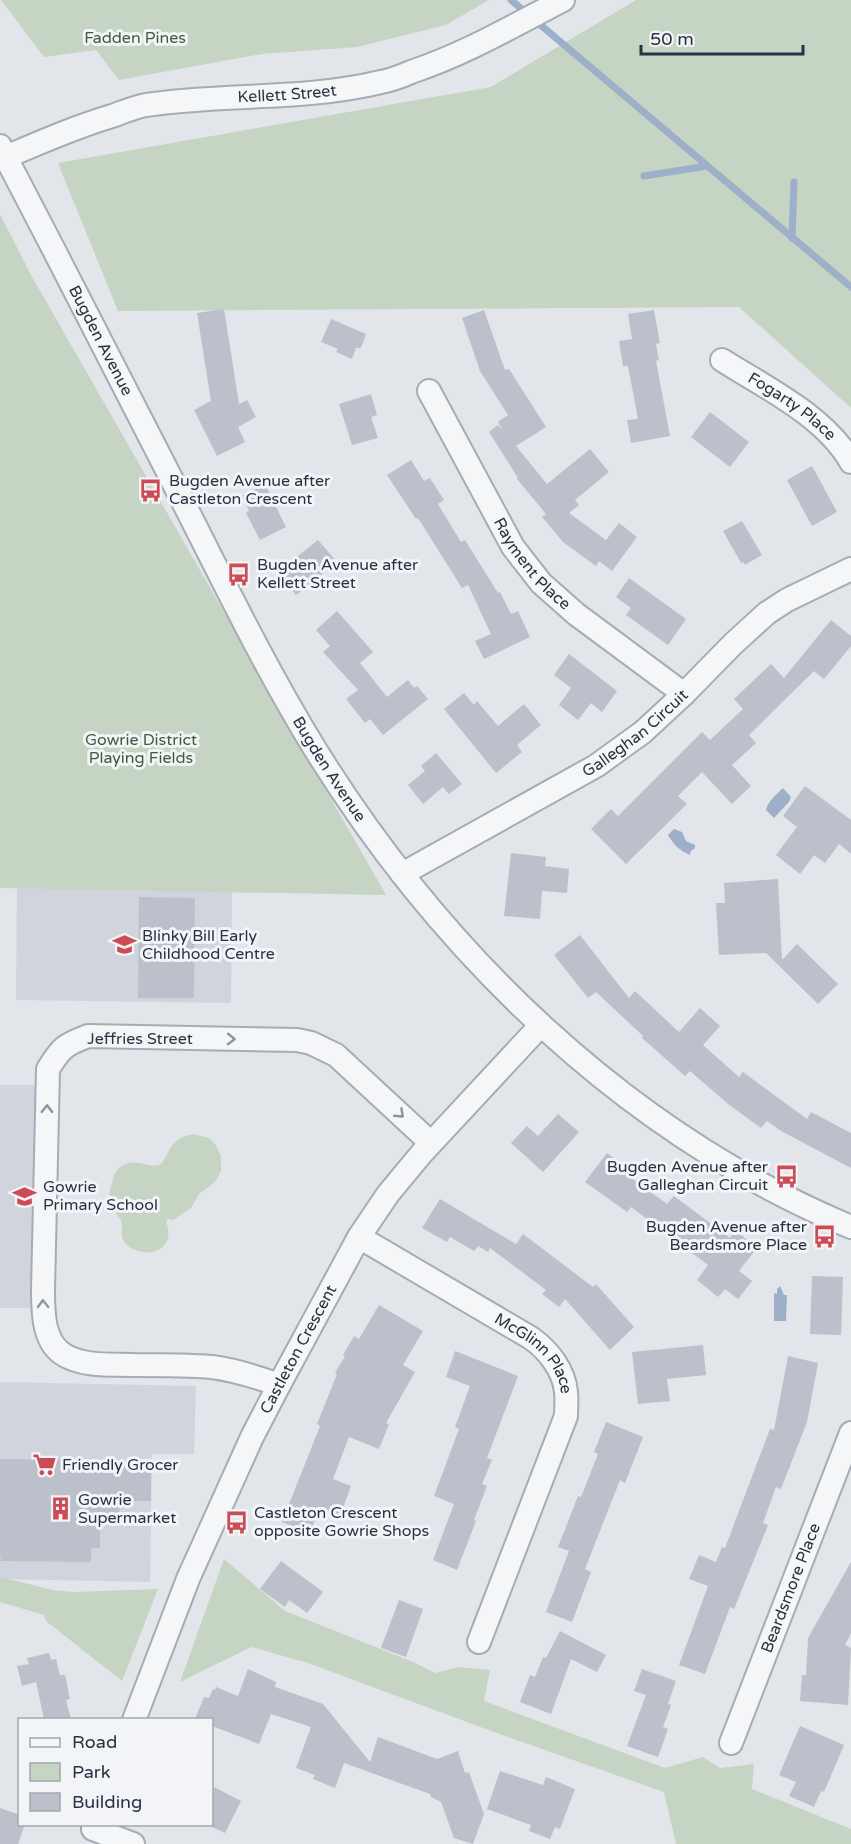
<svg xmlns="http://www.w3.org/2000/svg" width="851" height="1844" font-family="'Varela Round',sans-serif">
<rect width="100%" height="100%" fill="#e2e5ea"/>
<g fill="#d0d4dc">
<polygon points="17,887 232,890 231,1003 16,1000"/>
<polygon points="0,1085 50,1085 49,1308 0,1308"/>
<polygon points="0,1382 196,1386 194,1454 152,1454 150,1582 0,1579"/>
</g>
<g fill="#c6d4c3">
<polygon points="1,0 489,0 446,25 357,47 262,54 119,80 96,50 44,57"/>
<polygon points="636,0 851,0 851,408 739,307 118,311 58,163 491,87"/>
<polygon points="0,214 31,275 386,895 0,888"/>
<path d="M193 1134 209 1138 215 1144 221 1156V1171L215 1182 199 1194 191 1208 173 1220 168 1219 166 1221C178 1253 143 1261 125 1243 119 1236 124 1228 121 1221 120 1218 117 1216 116 1213 108 1202 108 1195 112 1183 113 1178 114 1174 117 1170 134 1153 150 1171 161 1164 164 1161 166 1156 168 1152 173 1141 182 1136 193 1134Z"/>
<polygon points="224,1559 285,1611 413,1662 435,1673 459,1667 490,1670 484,1701 665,1768 703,1757 720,1768 754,1764 752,1789 851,1829 851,1844 676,1844 664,1792 502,1735 308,1663 251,1647 180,1682"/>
<polygon points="0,1577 53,1590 74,1592 158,1589 122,1681 46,1621 44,1615 0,1602"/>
</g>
<g fill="#9eb0c9">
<path d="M783 788 791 797 789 802 774 818 766 810C768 801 776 795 783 788Z"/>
<path d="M674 829 682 832 686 841 695 845V848L691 851 690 855C680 851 673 844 668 835Z"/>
<polygon points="780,1286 784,1295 787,1295 786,1321 774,1321 774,1293 777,1294 777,1289"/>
</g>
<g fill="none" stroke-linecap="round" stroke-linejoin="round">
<g stroke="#9eb0c9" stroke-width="7">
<polyline points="511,0 851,287"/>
<polyline points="644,176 707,166"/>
<polyline points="792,238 794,182"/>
</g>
</g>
<g fill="#bcc0ca">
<polygon points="224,309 239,404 247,400 256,417 238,427 245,442 217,456 194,410 211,401 197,313"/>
<polygon points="484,310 505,370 509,369 546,427 516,446 547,484 590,449 609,472 575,500 579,505 569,513 606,540 619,523 637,537 612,571 599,561 596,566 563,542 542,517 546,514 517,479 518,478 489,432 498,425 503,431 498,422 508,415 480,371 462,318"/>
<polygon points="654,310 660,343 656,344 659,360 656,361 670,436 631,443 627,420 638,419 628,366 623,366 619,341 632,339 628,314"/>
<polygon points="331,319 366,334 361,348 356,348 352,359 336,352 338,349 321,342"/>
<polygon points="371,394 377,415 371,417 378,438 352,445 339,404"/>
<polygon points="710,412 749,442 730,467 691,437"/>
<polygon points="411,460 424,481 430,478 444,500 438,504 461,542 465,540 498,593 500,592 511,614 518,611 530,637 484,659 475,641 491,634 468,585 462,588 418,518 416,519 387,475"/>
<polygon points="812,466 837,512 812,526 787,480"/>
<polygon points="265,484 286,527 260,540 246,513 249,511 242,496"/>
<polygon points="742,521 762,555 745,565 743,562 741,563 723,531"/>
<polygon points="318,540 337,562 296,595 278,572"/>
<polygon points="629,578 686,619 668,645 626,615 631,608 616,597"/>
<polygon points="337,611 373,652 360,663 387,697 408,680 414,688 417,686 428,699 383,735 370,719 365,723 346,699 358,690 323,652 330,646 316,630"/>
<polygon points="831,620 851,636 851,646 824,679 814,671 749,735 756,743 732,765 751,786 732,804 702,772 678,796 687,804 626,864 591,829 611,809 618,816 702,732 710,740 743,709 734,699 771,664 784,678"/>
<polygon points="569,654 617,691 602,712 591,703 578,720 559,705 571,688 554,675"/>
<polygon points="464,693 474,705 477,701 498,726 524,704 541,725 517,745 522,752 496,773 444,709"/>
<polygon points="436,753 462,784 449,794 443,787 423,804 408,785 425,771 421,766"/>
<polygon points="805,786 851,820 851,854 839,844 825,863 814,855 800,874 776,855 797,827 783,816"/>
<polygon points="511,853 546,857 545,866 569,869 567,893 542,891 540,919 504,916"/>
<polygon points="778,879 782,960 797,944 838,984 818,1004 766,953 719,955 716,903 725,903 724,883"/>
<polygon points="139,897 195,898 194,998 138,998"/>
<polygon points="580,935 629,998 635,991 679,1032 700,1008 720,1026 703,1045 739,1077 743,1072 807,1119 811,1112 851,1133 851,1168 781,1131 767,1121 761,1128 728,1104 690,1071 685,1076 642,1038 643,1036 596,992 588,998 554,955"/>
<polygon points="558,1114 579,1132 543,1172 511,1143 527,1126 538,1136"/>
<polygon points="607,1153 623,1165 619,1169 667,1204 674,1196 730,1238 735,1230 757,1248 739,1271 752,1281 738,1299 725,1289 718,1297 697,1280 708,1265 631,1207 627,1212 585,1182"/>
<polygon points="440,1199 516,1244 523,1234 593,1287 596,1284 634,1327 610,1350 565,1299 559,1307 542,1294 546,1290 490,1248 488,1252 478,1246 474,1251 450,1237 447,1242 422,1228"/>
<polygon points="812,1276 843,1277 841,1335 810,1334"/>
<polygon points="379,1305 423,1331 403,1365 415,1372 386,1423 389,1424 379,1449 349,1437 333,1479 351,1486 339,1518 319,1510 310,1533 282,1522 320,1426 317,1424 337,1374 335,1373 345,1356 343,1355 354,1336 359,1339"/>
<polygon points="703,1345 706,1375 667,1379 670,1401 638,1404 632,1352"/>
<polygon points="455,1351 518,1376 487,1458 492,1460 482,1484 487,1486 474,1520 476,1521 457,1570 433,1560 454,1504 434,1496 459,1429 455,1427 470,1386 446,1377"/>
<polygon points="788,1356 818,1363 807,1422 781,1489 776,1487 763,1523 768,1525 734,1609 730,1607 705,1674 679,1665 708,1586 689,1579 699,1555 716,1562 722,1547 725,1548 770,1429 774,1430"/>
<polygon points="606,1422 643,1437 625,1483 620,1480 585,1569 591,1572 572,1622 546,1612 569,1551 558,1547 578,1496 581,1497 598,1454 594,1452"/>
<polygon points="0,1459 151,1460 151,1501 120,1501 119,1517 100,1517 100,1548 91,1548 91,1562 1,1561 0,1554"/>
<polygon points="281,1561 323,1592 307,1613 289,1600 285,1607 260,1589"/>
<polygon points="851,1562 851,1633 845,1645 851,1648 848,1705 800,1701 802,1675 806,1675 808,1638"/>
<polygon points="399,1600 423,1609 406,1657 381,1648"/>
<polygon points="560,1631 606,1655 597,1672 571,1659 551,1714 520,1702 530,1675 535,1677 543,1657 546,1658"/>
<polygon points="49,1653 51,1660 56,1659 60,1675 65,1675 70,1699 66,1700 71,1719 44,1719 36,1682 22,1686 17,1666 29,1664 27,1658"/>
<polygon points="248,1669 276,1682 275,1687 323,1704 370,1762 378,1737 437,1759 458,1751 465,1773 469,1772 484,1814 473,1844 454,1838 441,1802 431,1797 430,1794 344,1763 335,1788 313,1779 315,1775 296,1768 311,1727 271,1714 259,1744 212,1726 212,1719 195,1719 204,1697 209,1698 213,1689 215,1690 216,1687 238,1696"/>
<polygon points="642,1669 676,1681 668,1704 671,1705 663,1727 668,1729 658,1757 627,1746 646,1695 634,1691"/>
<polygon points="800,1726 844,1745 824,1792 821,1791 814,1807 789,1796 796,1782 779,1775"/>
<polygon points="500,1771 543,1785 546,1777 575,1789 560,1829 555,1827 550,1839 529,1831 531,1825 487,1809"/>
<polygon points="212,1786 241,1801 225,1833 212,1827"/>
<polygon points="0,1808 20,1815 20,1824 25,1824 18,1844 0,1844"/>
</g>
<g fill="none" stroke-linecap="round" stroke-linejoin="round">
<defs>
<g id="minor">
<path id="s1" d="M0 146C58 257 115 369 172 480 218 570 262 663 315 749 442 954 626 1133 851 1227"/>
<path id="s2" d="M6 157C41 142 75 127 112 116 123 112 135 107 146 105 225 93 302 101 381 82 392 80 402 76 411 72 465 54 513 26 563 0"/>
<path id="s3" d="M722 360C766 388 825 416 851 462"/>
<path id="s4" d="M429 391 513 547 541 583 576 614 684 694"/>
<path id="s5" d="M402 874 596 766 643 732 684 694 733 644 767 613 787 600 851 569"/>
<path id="s6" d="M359 1237 531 1338C548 1350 564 1370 566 1392 567 1400 566 1408 566 1416L479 1642"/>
<path d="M279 1385C257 1377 235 1370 212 1367 186 1365 160 1365 134 1365 112 1364 87 1367 66 1356 43 1344 43 1313 43 1290L48 1069C61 1048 64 1045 88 1036L297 1040 311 1043 336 1055 431 1143"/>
<path id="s7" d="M134 1720 188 1579 252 1437 279 1385 359 1237 388 1194 422 1153 541 1025"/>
<path id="s8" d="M731 1743 851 1433"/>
<polyline points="93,1829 133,1844"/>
</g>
</defs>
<use href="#minor" stroke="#a7abb4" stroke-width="26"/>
<use href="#minor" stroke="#f5f6f8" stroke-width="22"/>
</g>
<defs><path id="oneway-chevron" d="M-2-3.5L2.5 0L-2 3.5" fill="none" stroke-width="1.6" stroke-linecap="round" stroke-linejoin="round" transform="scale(1.5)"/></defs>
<g stroke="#90949d">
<use href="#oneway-chevron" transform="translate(231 1039) rotate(1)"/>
<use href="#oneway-chevron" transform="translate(47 1109) rotate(-89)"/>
<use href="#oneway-chevron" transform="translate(400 1114) rotate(43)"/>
<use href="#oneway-chevron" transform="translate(43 1304) rotate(-91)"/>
</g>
<defs>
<symbol id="bus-bare" viewBox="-9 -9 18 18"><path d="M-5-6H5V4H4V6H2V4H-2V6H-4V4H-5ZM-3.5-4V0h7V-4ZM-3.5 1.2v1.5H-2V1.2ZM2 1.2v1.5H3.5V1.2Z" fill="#cc4b55" stroke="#f2f4f7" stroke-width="2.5" paint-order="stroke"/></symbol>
<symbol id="school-bare" viewBox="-9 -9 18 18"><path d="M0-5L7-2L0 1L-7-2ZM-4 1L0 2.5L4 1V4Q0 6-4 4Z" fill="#cc4b55" stroke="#f2f4f7" stroke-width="2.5" paint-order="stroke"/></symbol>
<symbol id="supermarket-bare" viewBox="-9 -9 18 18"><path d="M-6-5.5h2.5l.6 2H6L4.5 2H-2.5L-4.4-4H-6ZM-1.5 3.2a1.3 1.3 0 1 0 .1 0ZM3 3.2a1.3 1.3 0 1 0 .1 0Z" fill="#cc4b55" stroke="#f2f4f7" stroke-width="2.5" paint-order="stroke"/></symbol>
<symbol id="building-bare" viewBox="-9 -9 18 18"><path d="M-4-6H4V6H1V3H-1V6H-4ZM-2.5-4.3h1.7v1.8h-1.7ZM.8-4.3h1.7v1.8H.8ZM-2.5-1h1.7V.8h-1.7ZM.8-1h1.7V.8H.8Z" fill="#cc4b55" stroke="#f2f4f7" stroke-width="2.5" paint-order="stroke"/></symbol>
</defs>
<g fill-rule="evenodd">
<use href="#bus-bare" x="134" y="474" width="33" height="33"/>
<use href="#bus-bare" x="222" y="558" width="33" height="33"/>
<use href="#school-bare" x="108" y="928" width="33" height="33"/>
<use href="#bus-bare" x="770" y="1160" width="33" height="33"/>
<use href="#school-bare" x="8" y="1180" width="33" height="33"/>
<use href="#bus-bare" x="808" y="1220" width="33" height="33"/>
<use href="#supermarket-bare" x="28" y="1448" width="33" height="33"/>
<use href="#building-bare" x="44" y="1492" width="33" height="33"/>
<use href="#bus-bare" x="220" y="1506" width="33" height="33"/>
</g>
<g text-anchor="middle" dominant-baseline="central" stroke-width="6" stroke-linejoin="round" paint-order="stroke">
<g font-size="16" fill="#3c5d38" stroke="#f2f4f7">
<text x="135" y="38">Fadden Pines</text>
<text x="141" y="740">Gowrie District<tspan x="141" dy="18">Playing Fields</tspan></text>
</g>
<g font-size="16" fill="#2a3142" stroke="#f2f4f7">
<text stroke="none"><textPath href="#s2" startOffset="291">Kellett Street</textPath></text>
<text stroke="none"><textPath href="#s1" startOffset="219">Bugden Avenue</textPath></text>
<text stroke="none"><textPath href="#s3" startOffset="84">Fogarty Place</textPath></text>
<text stroke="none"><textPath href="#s4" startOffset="202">Rayment Place</textPath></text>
<text stroke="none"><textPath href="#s5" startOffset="273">Galleghan Circuit</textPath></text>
<text stroke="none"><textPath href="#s1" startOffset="705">Bugden Avenue</textPath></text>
<text x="140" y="1039">Jeffries Street</text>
<text stroke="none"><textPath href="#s7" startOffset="406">Castleton Crescent</textPath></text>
<text stroke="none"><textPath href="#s6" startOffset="213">McGlinn Place</textPath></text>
<text stroke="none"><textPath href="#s8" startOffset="166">Beardsmore Place</textPath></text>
</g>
<g font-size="16" fill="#2a3142" stroke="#f2f4f7" text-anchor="start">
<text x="169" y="481">Bugden Avenue after<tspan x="169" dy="18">Castleton Crescent</tspan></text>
<text x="257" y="565">Bugden Avenue after<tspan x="257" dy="18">Kellett Street</tspan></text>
<text x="142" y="936">Blinky Bill Early<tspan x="142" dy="18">Childhood Centre</tspan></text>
<text x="768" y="1167" text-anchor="end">Bugden Avenue after<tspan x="768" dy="18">Galleghan Circuit</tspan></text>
<text x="43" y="1187">Gowrie<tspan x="43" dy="18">Primary School</tspan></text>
<text x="807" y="1227" text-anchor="end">Bugden Avenue after<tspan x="807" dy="18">Beardsmore Place</tspan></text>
<text x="62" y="1465">Friendly Grocer</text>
<text x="78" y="1500">Gowrie<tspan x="78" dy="18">Supermarket</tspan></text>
<text x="254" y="1513">Castleton Crescent<tspan x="254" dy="18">opposite Gowrie Shops</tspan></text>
</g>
</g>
<rect x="18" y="1718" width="195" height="108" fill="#f2f4f7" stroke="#a2a6af" stroke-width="1.5"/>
<rect x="30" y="1738" width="30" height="9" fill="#f5f6f8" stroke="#a2a6af" stroke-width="1.5"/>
<text x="72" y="1748" font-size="18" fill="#2a3142">Road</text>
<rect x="30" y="1763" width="30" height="18" fill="#c6d4c3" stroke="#a2a6af" stroke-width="1.5"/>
<text x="72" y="1778" font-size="18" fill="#2a3142">Park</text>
<rect x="30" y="1793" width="30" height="18" fill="#bcc0ca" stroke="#a2a6af" stroke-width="1.5"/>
<text x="72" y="1808" font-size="18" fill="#2a3142">Building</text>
<path d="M641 45v9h162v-9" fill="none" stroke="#2a3142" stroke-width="3"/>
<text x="650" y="45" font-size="18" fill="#2a3142" stroke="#f2f4f7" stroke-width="4.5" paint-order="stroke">50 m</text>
</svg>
